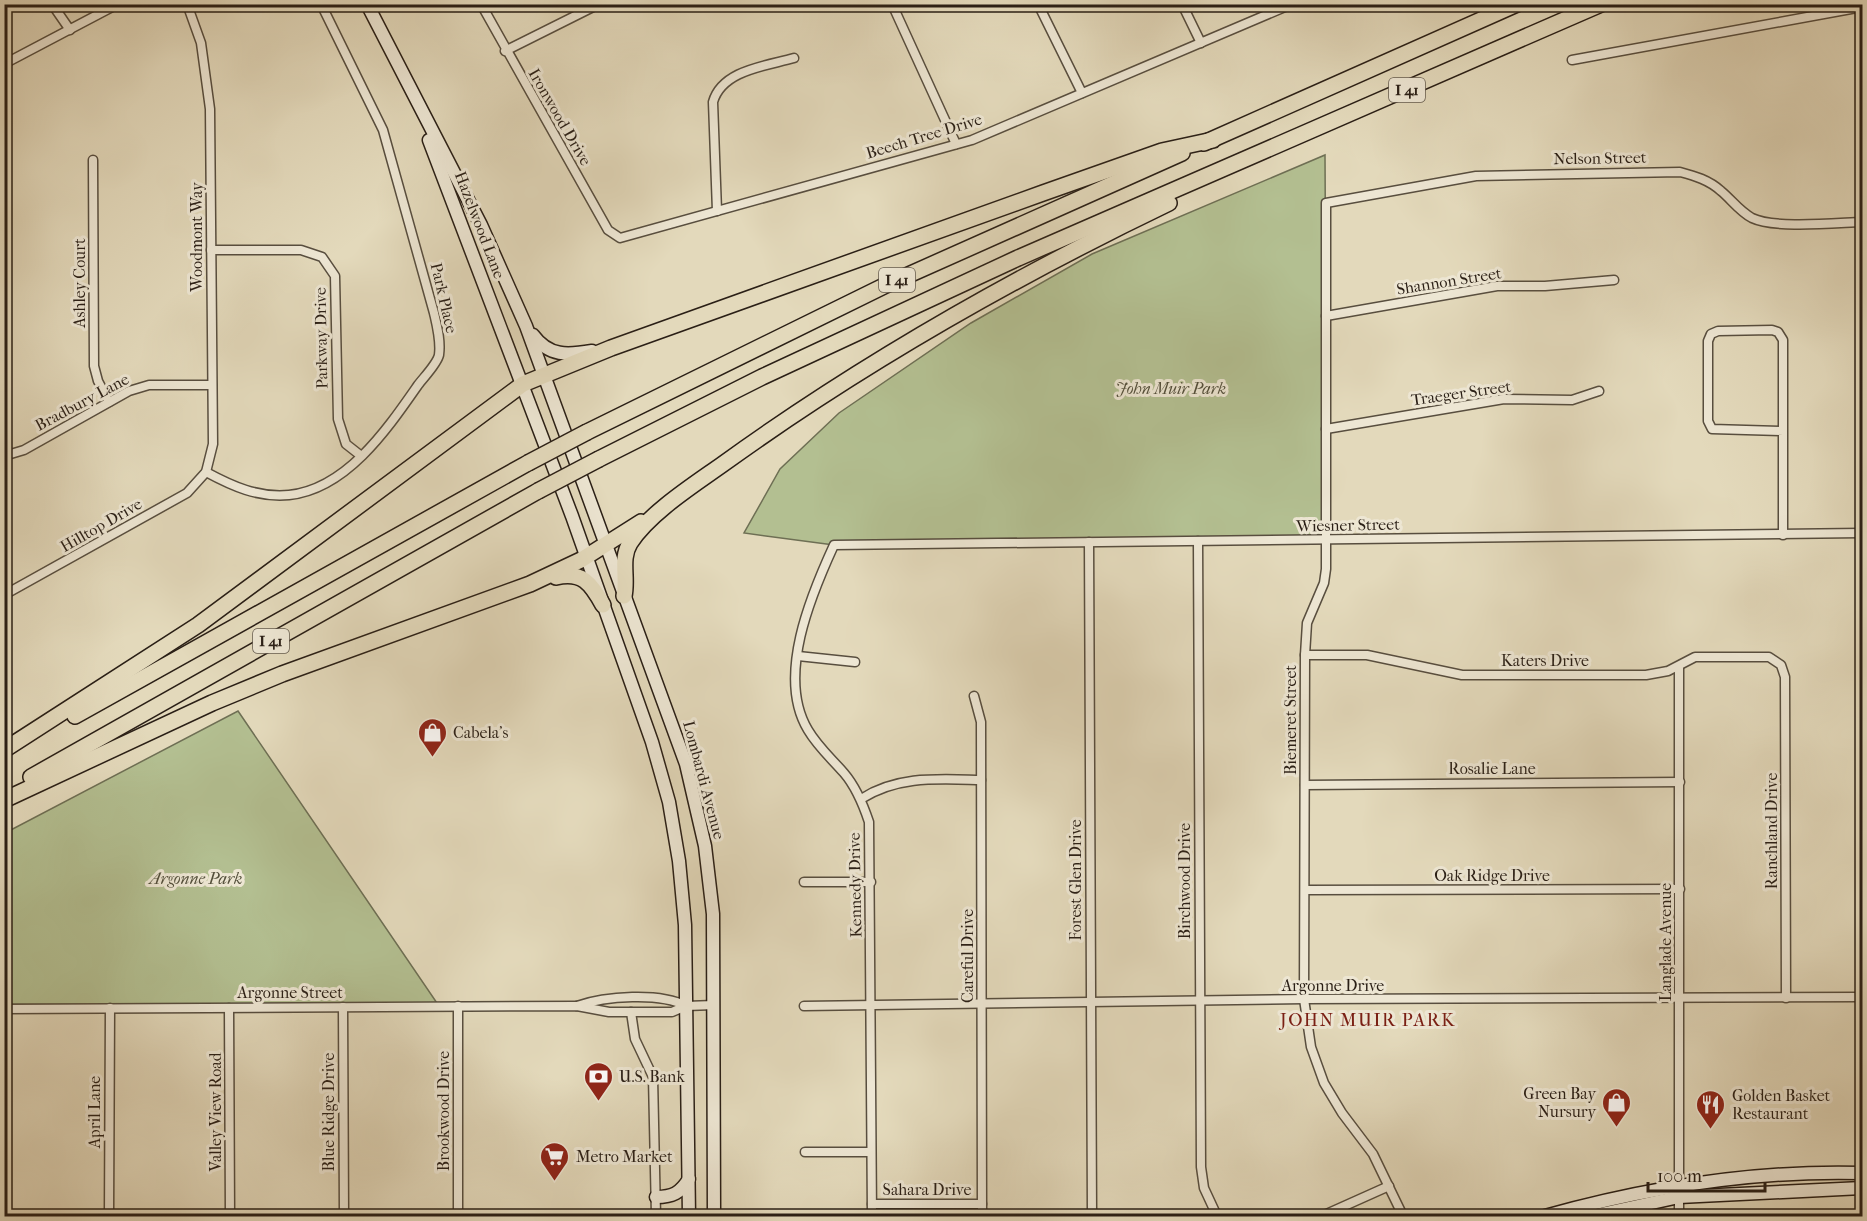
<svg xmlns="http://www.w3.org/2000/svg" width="1867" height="1221" font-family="'IM FELL French Canon',serif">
<rect width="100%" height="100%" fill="#e3d9bb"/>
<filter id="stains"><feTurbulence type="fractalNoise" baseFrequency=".00333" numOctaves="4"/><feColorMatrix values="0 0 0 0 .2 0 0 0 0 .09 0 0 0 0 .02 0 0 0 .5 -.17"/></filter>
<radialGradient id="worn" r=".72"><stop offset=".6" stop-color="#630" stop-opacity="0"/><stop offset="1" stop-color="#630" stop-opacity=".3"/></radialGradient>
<g fill="#b3bf91" stroke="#6e6f54" stroke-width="1.5">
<polygon points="1325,155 1327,540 834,545 744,533 780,469 839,413 971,323 1092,254"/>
<polygon points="238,711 439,1006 5,1004 5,833"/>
</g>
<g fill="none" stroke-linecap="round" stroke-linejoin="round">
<defs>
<g id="street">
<polyline points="52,4 70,30"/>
<polyline points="481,4 608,230 620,238 972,140 1292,4"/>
<polyline points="892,4 956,144"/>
<polyline points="1038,4 1082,93"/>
<polyline points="1182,4 1201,43"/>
<polyline points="505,51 599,4"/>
<polyline points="1572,60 1862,7"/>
<polyline points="4,64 118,4"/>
<polyline points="93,160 94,366 98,381 109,402"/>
<path d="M717 211 713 102C722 70 766 66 794 58"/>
<polyline points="211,250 301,250 322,257 335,276 338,419 346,444 360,455"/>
<polyline points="1326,316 1497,286 1545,286 1614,280"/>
<polyline points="1326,429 1504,399 1572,400 1599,391"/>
<polyline points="1783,431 1712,429 1708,421 1708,341 1711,334 1718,331 1772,330 1778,332 1783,340 1783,535"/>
<polyline points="4,456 24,450 129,391 149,385 212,385"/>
<path d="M206 472C232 486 258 498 289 495 347 489 388 428 418 385 424 377 437 364 439 355 441 341 437 326 434 313L383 130 321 4"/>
<polyline points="1198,541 1201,1167 1204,1188 1217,1216"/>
<polyline points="1089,542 1092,1216"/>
<polyline points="4,595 187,493 206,472 213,444 210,109 201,43 187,4"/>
<polyline points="1305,655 1367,655 1462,675 1646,675 1668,671 1695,657 1769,657 1781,665 1785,677 1786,998"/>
<polyline points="798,656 855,662"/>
<polyline points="1679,667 1679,1216"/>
<polyline points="974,696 981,722 982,1216"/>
<polyline points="1305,785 1680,782"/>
<path d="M861 799C898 775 940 779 981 780"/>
<polyline points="804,882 871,882"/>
<polyline points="1305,890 1680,889"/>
<path d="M577 1006C605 996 660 992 686 1006"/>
<polyline points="804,1006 1304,999 1862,997"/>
<polyline points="343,1007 344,1216"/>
<polyline points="229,1008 230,1216"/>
<polyline points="4,1009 577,1006 609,1012 672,1012 686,1006 714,1005"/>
<polyline points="631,1012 635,1039 653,1077 656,1216"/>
<polyline points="805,1152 871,1152"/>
<polyline points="872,1204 982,1204"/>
<polyline points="109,1216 110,1008"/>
<polyline points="458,1216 458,1006"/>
<path d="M872 1216 869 822C863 804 856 787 844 773 831 758 818 747 808 730 776 677 811 595 834 545L1862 533"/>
<polyline points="1322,1216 1389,1186"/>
<path d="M1403 1216 1373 1154 1342 1113 1324 1083 1311 1047 1304 999 1305 655 1307 623 1324 583 1326 569V203L1476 176 1680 172C1695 176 1709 180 1721 191 1732 200 1739 211 1752 218 1775 229 1835 223 1862 222"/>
</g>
<g id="secondary">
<polyline points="367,4 481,225 526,326 686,764 705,846 713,914 714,1216"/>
<polyline points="429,140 572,516 652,742 669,802 679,861 685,925 689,1216"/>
<path d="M533 335C549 357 568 355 592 351"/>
<path d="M656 1197C673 1197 680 1193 689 1179"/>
<path d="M1545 1216C1649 1187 1754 1170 1862 1173"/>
<polyline points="1592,1216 1679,1197 1862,1188"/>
</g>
<g id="highway">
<polyline points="1204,143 1517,4"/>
<polyline points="587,432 886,285 1182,153"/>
<polyline points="599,459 762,377 1018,258 1601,4"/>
<path d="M556 577C582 571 591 583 603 605"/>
<path d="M624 596C628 578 620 559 630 543 649 513 695 484 723 464 863 363 1015 277 1169 203"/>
<polyline points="75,716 528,463"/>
<polyline points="4,750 198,625 523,384 611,348 1043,193 1162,151 1213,140"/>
<polyline points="31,777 538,491"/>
<polyline points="4,800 212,703 282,674 530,584 581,560 641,522"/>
</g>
</defs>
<use href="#street" stroke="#584e3f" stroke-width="11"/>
<use href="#secondary" stroke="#2a1f16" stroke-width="15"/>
<use href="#highway" stroke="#2a1f16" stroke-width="18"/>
<use href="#street" stroke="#ede6d3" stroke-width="8"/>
<use href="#secondary" stroke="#ede6d3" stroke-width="12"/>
<use href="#highway" stroke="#e3d9bb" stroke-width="15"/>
<defs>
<g id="highway-bridge">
<polyline points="528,463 587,432"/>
<polyline points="538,491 599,459"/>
</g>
</defs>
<use href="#highway-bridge" stroke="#2a1f16" stroke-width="18" stroke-linecap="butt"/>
<use href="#highway-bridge" stroke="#e3d9bb" stroke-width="15"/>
</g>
<defs>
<symbol id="shop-pin" viewBox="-11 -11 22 30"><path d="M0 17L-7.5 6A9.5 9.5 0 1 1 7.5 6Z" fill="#8f2418" stroke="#ede6d3"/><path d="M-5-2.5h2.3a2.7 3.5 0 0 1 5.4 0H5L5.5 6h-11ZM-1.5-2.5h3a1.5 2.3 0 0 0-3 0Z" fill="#fff"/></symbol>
<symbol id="bank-pin" viewBox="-11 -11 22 30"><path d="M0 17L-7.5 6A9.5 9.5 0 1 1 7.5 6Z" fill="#8f2418" stroke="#ede6d3"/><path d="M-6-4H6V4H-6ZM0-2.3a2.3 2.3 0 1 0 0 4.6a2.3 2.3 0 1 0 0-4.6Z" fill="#fff"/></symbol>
<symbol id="restaurant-pin" viewBox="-11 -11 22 30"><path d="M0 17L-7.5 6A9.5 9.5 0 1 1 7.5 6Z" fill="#8f2418" stroke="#ede6d3"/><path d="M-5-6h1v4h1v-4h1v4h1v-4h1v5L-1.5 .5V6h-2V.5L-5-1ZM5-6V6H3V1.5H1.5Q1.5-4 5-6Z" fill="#fff"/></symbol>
<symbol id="supermarket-pin" viewBox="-11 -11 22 30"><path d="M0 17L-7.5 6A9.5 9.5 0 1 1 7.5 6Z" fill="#8f2418" stroke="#ede6d3"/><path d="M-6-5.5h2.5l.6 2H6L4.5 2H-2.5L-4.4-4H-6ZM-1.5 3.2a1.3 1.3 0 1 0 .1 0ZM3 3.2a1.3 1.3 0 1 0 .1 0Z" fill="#fff"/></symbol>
</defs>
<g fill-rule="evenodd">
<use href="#shop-pin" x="416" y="716" width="33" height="45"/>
<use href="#bank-pin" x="582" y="1060" width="33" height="45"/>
<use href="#shop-pin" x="1600" y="1086" width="33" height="45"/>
<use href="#restaurant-pin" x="1694" y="1088" width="33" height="45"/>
<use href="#supermarket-pin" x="538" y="1140" width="33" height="45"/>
</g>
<g text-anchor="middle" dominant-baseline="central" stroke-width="6" stroke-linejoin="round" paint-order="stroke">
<g fill="#ede6d3" stroke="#645b4f" stroke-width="1.5">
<rect x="1389" y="78" width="36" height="24" rx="4.5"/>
<rect x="879" y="268" width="36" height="24" rx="4.5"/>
<rect x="253" y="629" width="36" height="24" rx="4.5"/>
</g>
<g font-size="15" font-weight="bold" fill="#2a1f16">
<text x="1407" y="90">I 41</text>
<text x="897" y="280">I 41</text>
<text x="271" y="641">I 41</text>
</g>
<g font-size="16" fill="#2a1f16" stroke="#ede6d3">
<text transform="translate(560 117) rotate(60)">Ironwood Drive</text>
<text transform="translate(924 136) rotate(-17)">Beech Tree Drive</text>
<text transform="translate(1600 158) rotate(-1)">Nelson Street</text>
<text transform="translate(480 225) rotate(69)">Hazelwood Lane</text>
<text transform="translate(196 237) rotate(-90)">Woodmont Way</text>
<text transform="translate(1449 281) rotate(-9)">Shannon Street</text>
<text transform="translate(79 283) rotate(-90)">Ashley Court</text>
<text transform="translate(444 298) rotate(77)">Park Place</text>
<text transform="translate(321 338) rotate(-91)">Parkway Drive</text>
<text transform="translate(1461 393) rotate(-8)">Traeger Street</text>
<text transform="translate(82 402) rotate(-28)">Bradbury Lane</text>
<text transform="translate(101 525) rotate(-30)">Hilltop Drive</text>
<text transform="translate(1348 525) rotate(-1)">Wiesner Street</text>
<text x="1545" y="660">Katers Drive</text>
<text transform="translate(1290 720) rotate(-90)">Biemeret Street</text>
<text x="1492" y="768">Rosalie Lane</text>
<text transform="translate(704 780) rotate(75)">Lombardi Avenue</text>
<text transform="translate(1771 831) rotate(-90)">Ranchland Drive</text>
<text x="1492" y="875">Oak Ridge Drive</text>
<text transform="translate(1075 880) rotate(-90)">Forest Glen Drive</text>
<text transform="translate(1184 881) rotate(-90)">Birchwood Drive</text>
<text transform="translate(855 885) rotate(-91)">Kennedy Drive</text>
<text transform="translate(1665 942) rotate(-90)">Langlade Avenue</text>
<text transform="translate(967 956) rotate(-90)">Careful Drive</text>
<text x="1333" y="985">Argonne Drive</text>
<text x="290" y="992">Argonne Street</text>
<text transform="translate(443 1111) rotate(-90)">Brookwood Drive</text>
<text transform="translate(94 1112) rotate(-90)">April Lane</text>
<text transform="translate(215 1112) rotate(-90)">Valley View Road</text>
<text transform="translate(328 1112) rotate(-90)">Blue Ridge Drive</text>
<text x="927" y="1189">Sahara Drive</text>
</g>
<g font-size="16" font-style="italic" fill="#534f3b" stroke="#ede6d3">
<text x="1171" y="388">John Muir Park</text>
<text x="196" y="878">Argonne Park</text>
</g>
<g font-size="16" fill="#2a1f16" stroke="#ede6d3" text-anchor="start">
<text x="453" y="732">Cabela's</text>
<text x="619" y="1076">U.S. Bank</text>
<text x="1596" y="1093" text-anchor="end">Green Bay<tspan x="1596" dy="18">Nursury</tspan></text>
<text x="1732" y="1095">Golden Basket<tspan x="1732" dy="18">Restaurant</tspan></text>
<text x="576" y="1156">Metro Market</text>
</g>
<g font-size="18" letter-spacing="1.5" fill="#7a1f14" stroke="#ede6d3">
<text x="1368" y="1020">JOHN MUIR PARK</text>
</g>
</g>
<rect width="1867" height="1221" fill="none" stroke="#e3d9bb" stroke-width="24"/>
<rect x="6" y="6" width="1855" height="1209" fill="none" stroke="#2a1f16" stroke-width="3"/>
<rect x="12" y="12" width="1843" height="1197" fill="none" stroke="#2a1f16" stroke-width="1.5"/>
<path d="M1648 1182v9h117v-9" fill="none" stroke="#2a1f16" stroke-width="3"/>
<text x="1657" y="1182" font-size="18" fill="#2a1f16" stroke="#ede6d3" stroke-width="4.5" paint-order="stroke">100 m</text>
<rect width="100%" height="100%" filter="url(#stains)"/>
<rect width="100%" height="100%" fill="url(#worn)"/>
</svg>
